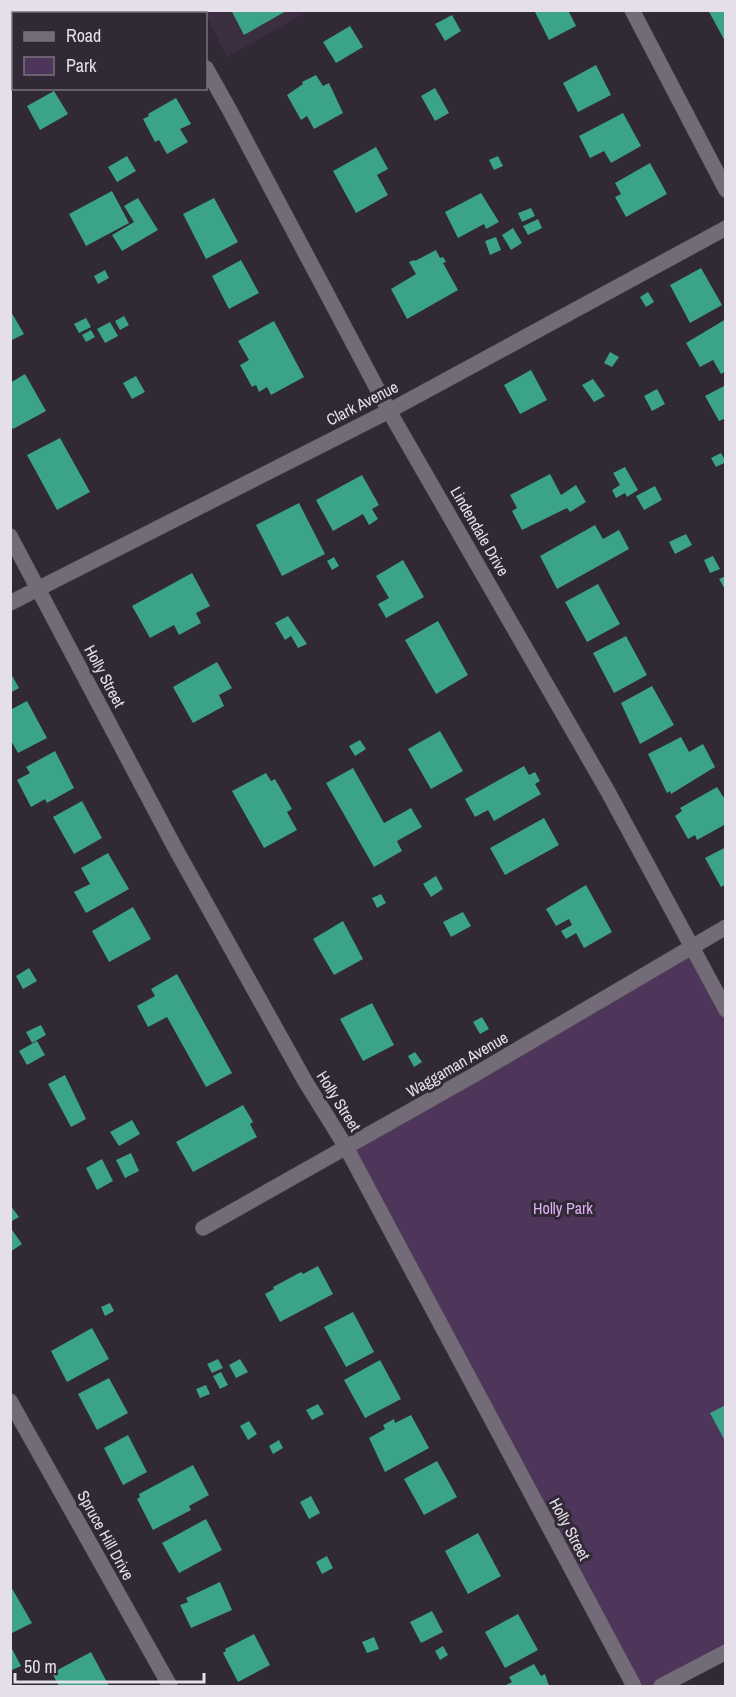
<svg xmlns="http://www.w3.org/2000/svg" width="736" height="1697" font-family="'Archivo Narrow',sans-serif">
<rect width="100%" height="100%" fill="#312935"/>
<polygon fill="#3a2e40" points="204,11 309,11 227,57"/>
<polygon fill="#4e365b" points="691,947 726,1010 725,1652 661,1686 634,1686 346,1147"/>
<g fill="#3aa388">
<polygon points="231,10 288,10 244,35"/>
<polygon points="534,10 568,10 576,26 549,40"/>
<polygon points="708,10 726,10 726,43"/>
<polygon points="452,15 461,31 445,41 435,24"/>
<polygon points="350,26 363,47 336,63 323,42"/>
<polygon points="596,65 611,95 578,112 563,83"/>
<polygon points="316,75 323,86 329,83 343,113 314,129 307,116 301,120 287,95 303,84 302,82"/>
<polygon points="435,88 449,113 435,121 421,96"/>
<polygon points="54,91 68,114 40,130 27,106"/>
<polygon points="176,98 191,124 180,129 188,142 167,154 159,140 155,142 143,119 149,116 148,114"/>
<polygon points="623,113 641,146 611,163 604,151 590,158 579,136"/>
<polygon points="376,147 388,169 377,175 388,195 356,213 333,171"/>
<polygon points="127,156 136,171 117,182 108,167"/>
<polygon points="498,156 503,166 494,170 489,160"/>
<polygon points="650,163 667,194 626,217 615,197 621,194 615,183"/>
<polygon points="112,191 129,223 86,246 69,214"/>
<polygon points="481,193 499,222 486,229 484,224 458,238 445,212"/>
<polygon points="138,198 158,230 122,251 112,235 134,222 124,206"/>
<polygon points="214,198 238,242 206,259 183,214"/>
<polygon points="531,208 535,216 522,222 518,213"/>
<polygon points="538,219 542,228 528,235 523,226"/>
<polygon points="513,228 522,243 511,250 502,235"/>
<polygon points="496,237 501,250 490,255 485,241"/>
<polygon points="436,250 440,258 443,257 446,262 443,263 458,290 407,319 391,289 416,274 409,262 414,260 415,261"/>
<polygon points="241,260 259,293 229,309 212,276"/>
<polygon points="701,268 722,305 690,323 670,285"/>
<polygon points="105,270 109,278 98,284 94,276"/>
<polygon points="648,292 654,302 646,307 640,297"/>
<polygon points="10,310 24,334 10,341"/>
<polygon points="124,316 129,325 120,330 115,321"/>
<polygon points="86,318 91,327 79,333 74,324"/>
<polygon points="726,319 726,371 721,374 713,360 700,367 686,343"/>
<polygon points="274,321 304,377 271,395 267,387 259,392 256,385 252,387 240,365 249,360 238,341"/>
<polygon points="110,322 118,336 105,343 97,329"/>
<polygon points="91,330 95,337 86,342 82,335"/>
<polygon points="610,352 619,357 612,367 604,363"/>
<polygon points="531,370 547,400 520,414 504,385"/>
<polygon points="25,374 46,411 13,429 10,425 10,383"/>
<polygon points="136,376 145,392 132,399 123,383"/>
<polygon points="593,379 605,396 594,402 582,385"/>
<polygon points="726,385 726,418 719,421 705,396"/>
<polygon points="657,389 665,404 652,411 644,396"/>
<polygon points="60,438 90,492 57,510 27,455"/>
<polygon points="721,453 726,462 716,467 711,458"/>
<polygon points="625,467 638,490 627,497 625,493 616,498 612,490 620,485 613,473"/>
<polygon points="550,474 561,495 576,485 586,502 570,512 567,508 522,530 512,511 517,508 510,495"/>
<polygon points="362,475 379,505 372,509 378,519 369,525 363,514 333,531 316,500"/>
<polygon points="655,486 662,500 644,510 636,496"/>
<polygon points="299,503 325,554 282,576 256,525"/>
<polygon points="595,525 603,539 619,530 629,549 557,589 540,556"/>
<polygon points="686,534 692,545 675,554 669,542"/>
<polygon points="713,556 720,569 710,573 704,560"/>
<polygon points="334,557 339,566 332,570 327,561"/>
<polygon points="403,560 424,597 386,618 378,604 389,598 376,576"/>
<polygon points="192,573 210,606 196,613 201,623 179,635 174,625 150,638 132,606"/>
<polygon points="726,576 726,591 719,579"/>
<polygon points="598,584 620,624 587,642 565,602"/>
<polygon points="288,616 307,644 298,648 291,636 285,640 275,623"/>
<polygon points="438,621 468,675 436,694 405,640"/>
<polygon points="626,636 647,675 614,693 593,653"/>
<polygon points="217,662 232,688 219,695 224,706 193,723 173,687"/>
<polygon points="10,672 19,688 10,693"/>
<polygon points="652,686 674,725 640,744 621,703"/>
<polygon points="27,701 47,738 18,753 10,739 10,710"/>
<polygon points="440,731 463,771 431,789 408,749"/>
<polygon points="681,737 689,752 703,744 715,767 671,794 670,791 667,793 648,754"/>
<polygon points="360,740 366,749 355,756 349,746"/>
<polygon points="55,751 74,788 47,803 45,799 31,807 17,780 30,773 26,767"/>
<polygon points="524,766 529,775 535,772 540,781 535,784 541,794 494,821 488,810 475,817 465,799"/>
<polygon points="353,768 384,823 411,808 422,827 397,841 402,851 374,867 326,783"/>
<polygon points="266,773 271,781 275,779 292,809 287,812 297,830 264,848 232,791"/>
<polygon points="717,787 726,801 726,824 697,840 695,835 688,839 675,816 682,811 680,808"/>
<polygon points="82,801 102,838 74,854 53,817"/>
<polygon points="544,818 559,845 505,875 490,848"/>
<polygon points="726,847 726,884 721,887 705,858"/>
<polygon points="108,853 129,889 86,913 74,892 90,884 81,868"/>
<polygon points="436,876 443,889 431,897 423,884"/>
<polygon points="586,885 612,932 584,948 576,933 566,939 561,931 572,925 569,919 556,926 546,909"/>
<polygon points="381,894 386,903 377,908 372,898"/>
<polygon points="133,907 151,939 109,962 92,931"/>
<polygon points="463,912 471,926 451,937 443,922"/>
<polygon points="343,921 363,959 334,975 313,939"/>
<polygon points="29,968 37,981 23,989 16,976"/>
<polygon points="177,974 232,1073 206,1087 167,1017 148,1027 137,1006 155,996 151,989"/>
<polygon points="372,1003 394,1045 363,1061 340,1019"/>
<polygon points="482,1017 489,1029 480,1034 473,1022"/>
<polygon points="41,1025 46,1035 32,1043 26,1032"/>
<polygon points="37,1041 45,1055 27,1065 19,1051"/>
<polygon points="415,1052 422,1062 414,1067 408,1056"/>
<polygon points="65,1075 86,1119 71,1127 48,1084"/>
<polygon points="243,1105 253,1122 250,1124 257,1137 193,1172 176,1142"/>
<polygon points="132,1120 140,1134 119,1146 110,1132"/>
<polygon points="131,1153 139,1171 125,1178 116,1160"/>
<polygon points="102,1159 113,1181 97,1190 86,1168"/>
<polygon points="10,1205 19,1217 10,1222"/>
<polygon points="10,1227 22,1244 10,1252"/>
<polygon points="318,1266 333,1294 280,1322 265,1294 274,1289 273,1287 301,1272 303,1274"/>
<polygon points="110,1303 114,1311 105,1316 101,1307"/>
<polygon points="353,1312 374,1352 346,1367 324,1327"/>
<polygon points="92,1328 109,1359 67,1382 51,1351"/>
<polygon points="218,1359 223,1368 212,1373 207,1364"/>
<polygon points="240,1359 248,1372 236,1378 229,1365"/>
<polygon points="380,1360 401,1399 365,1418 344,1380"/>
<polygon points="221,1372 228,1385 220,1389 213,1376"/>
<polygon points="109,1378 128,1413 97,1430 78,1394"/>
<polygon points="206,1385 210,1394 200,1398 196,1389"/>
<polygon points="318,1404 324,1414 312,1420 306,1410"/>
<polygon points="726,1405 726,1438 724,1439 710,1413"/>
<polygon points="411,1415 429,1448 385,1472 369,1438 385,1429 383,1425 394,1419 395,1423"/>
<polygon points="249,1421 257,1434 248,1440 240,1426"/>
<polygon points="128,1435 147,1472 123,1485 104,1448"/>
<polygon points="279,1440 283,1448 273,1454 269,1446"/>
<polygon points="437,1461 457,1497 424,1515 404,1479"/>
<polygon points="193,1465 209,1495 189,1506 191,1510 153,1530 137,1499 140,1497 139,1494"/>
<polygon points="311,1496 320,1513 309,1519 300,1502"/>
<polygon points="206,1519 222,1550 179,1573 162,1543"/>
<polygon points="478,1533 501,1576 468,1594 445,1551"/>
<polygon points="327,1556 333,1568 322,1574 316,1562"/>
<polygon points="220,1582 232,1610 191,1628 180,1605 188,1602 186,1598"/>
<polygon points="10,1585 32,1623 10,1634"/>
<polygon points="432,1611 443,1632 421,1643 410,1622"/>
<polygon points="518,1614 538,1650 505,1668 485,1632"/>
<polygon points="254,1634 270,1665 238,1682 223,1653 226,1651 225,1649"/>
<polygon points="374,1637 379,1649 367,1653 362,1642"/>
<polygon points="10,1645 21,1666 10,1671"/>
<polygon points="443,1646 448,1655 440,1660 435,1651"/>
<polygon points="91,1652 109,1686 59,1686 52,1673"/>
<polygon points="534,1664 541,1676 545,1674 549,1686 504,1686 512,1682 509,1677"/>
</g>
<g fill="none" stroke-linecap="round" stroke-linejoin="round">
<defs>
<g id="street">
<polyline points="172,10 174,14"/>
<polyline points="632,10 726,190"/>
<polyline points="206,68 229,109 389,411 607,790 726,1010"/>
<polyline points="10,536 174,846 305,1081 346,1147 634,1686"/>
<polyline points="10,603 389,411 726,228"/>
<polyline points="203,1228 474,1075 726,927"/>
<polyline points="10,1401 170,1686"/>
<polyline points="661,1686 726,1652"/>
</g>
</defs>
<use href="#street" stroke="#4e4752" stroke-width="16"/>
<use href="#street" stroke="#746b79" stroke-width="15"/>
</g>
<g text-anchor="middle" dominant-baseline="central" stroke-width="6" stroke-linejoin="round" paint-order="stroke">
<g font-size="16" fill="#e4dfe8" stroke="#312935">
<text transform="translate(362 403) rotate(-27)">Clark Avenue</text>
<text transform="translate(480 531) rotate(60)">Lindendale Drive</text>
<text transform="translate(105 676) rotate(62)">Holly Street</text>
<text transform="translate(457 1064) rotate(-30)">Waggaman Avenue</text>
<text transform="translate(339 1101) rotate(58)">Holly Street</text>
<text transform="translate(570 1529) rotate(62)">Holly Street</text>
<text transform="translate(106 1535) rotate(61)">Spruce Hill Drive</text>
</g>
<g font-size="16" fill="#dfb2f8" stroke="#312935">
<text x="563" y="1208">Holly Park</text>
</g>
</g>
<rect width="736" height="1697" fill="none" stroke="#e4dfe8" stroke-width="24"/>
<rect x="12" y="12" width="195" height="78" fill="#312935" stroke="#79727d" stroke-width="1.5"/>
<rect x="24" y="32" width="30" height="9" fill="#746b79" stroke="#79727d" stroke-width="1.5"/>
<text x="66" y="42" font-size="18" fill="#e4dfe8">Road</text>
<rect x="24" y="57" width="30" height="18" fill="#4e365b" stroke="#79727d" stroke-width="1.5"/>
<text x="66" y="72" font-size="18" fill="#e4dfe8">Park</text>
<path d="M15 1673v9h189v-9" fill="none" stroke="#e4dfe8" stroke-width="3"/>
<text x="24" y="1673" font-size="18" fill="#e4dfe8" stroke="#312935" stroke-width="4.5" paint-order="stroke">50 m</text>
</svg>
